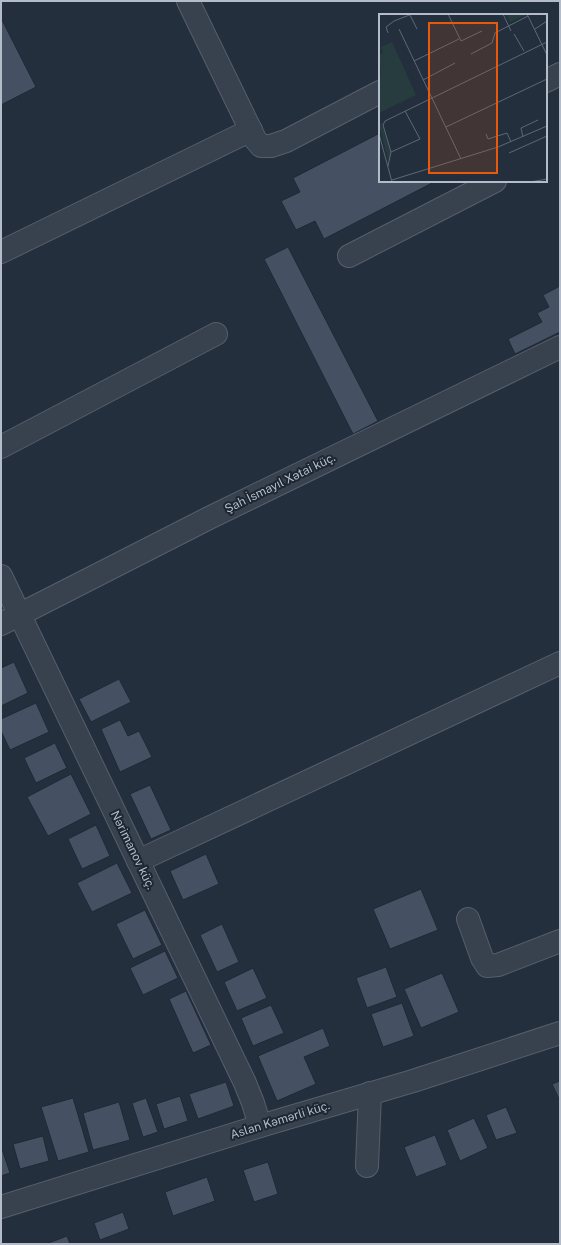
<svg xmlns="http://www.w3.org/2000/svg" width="561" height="1245" font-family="'Public Sans',sans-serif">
<rect width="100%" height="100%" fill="#242f3e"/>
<g fill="#455162" stroke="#1f2835">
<polygon points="1,18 36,87 1,105"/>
<polygon points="380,133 380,181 436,181 324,239 315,221 296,230 281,201 300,192 293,178"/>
<polygon points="288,247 378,421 353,434 264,259"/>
<polygon points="560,286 560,332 515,354 508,339 542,322 537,313 549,307 543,295"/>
<polygon points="14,662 28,693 1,706 1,668"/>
<polygon points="119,679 131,702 91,722 79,699"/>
<polygon points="36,703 49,732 10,750 1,731 1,719"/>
<polygon points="120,720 128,736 139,731 152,757 120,772 101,729"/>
<polygon points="55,743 67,768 36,783 24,758"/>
<polygon points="71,774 91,814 48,836 27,797"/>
<polygon points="150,785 171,830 151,839 130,794"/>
<polygon points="96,825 110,856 82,869 68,839"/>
<polygon points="206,854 219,884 183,900 170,871"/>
<polygon points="117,863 132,893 92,912 77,883"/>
<polygon points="421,889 438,930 390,949 373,909"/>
<polygon points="145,910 162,945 133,959 116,924"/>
<polygon points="222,924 239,962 217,972 200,935"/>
<polygon points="165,951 178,978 143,995 130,968"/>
<polygon points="386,967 397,997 367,1008 356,978"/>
<polygon points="253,968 267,998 237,1011 224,982"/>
<polygon points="442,973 459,1012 421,1028 404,989"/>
<polygon points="186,991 211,1045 193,1053 169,999"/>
<polygon points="402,1003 414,1036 383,1047 371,1014"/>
<polygon points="271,1005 284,1033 253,1046 241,1018"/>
<polygon points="323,1028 330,1046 304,1057 316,1084 277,1101 258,1056"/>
<polygon points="560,1081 560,1101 552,1084"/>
<polygon points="226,1082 234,1106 198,1119 189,1094"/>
<polygon points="180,1096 188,1121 164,1129 156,1104"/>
<polygon points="73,1098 89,1152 58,1161 41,1107"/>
<polygon points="146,1098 158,1132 143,1137 132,1103"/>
<polygon points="119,1102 130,1140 93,1150 83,1113"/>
<polygon points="506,1107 517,1133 496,1140 486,1115"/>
<polygon points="474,1118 488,1148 460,1161 447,1130"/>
<polygon points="435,1135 447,1165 416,1177 404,1147"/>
<polygon points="43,1136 49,1161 20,1169 13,1144"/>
<polygon points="1,1146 10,1173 1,1176"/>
<polygon points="268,1162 278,1194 254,1202 243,1170"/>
<polygon points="207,1177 215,1201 173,1216 165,1192"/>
<polygon points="123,1212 129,1229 100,1240 94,1223"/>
<polygon points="67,1236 70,1244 46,1244"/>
</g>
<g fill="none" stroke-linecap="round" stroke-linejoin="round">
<defs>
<g id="minor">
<polyline points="188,1 255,139 261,146 271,146 286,141 380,92"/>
<polyline points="546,81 560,74"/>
<polyline points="1,252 251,130"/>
<polyline points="349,256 495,181"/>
<polyline points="1,447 216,334"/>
<polyline points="1,576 245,1083 253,1103 260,1126"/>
<polyline points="1,624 209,518 560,347"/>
<polyline points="138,861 560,663"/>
<polyline points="468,919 482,958 487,966 498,965 560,941"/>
<polyline points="367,1166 370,1093"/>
<polyline points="1,1207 260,1126 413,1081 560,1033"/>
</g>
</defs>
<use href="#minor" stroke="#565f6c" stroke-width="24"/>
<use href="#minor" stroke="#38414e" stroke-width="22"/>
</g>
<g text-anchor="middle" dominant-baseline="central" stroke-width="4" stroke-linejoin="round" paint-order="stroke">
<g font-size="12" fill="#b4bcc9" stroke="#1d2633">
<text transform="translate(280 483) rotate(-26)">Şah İsmayıl Xətai küç.</text>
<text transform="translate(133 850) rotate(64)">Nərimanov küç.</text>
<text transform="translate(280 1120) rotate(-17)">Aslan Kəmərli küç.</text>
</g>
</g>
<g transform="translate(379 14)">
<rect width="168" height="168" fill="#242f3e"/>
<path d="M127 0H146V1L131 8ZM13 28 37 81 0 99V61L2 60 0 40 4 39 2 33ZM2 108 12 138 10 149 0 111Z" fill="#263c3f"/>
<path fill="none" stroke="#5e6776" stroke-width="1" d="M69 0 82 27 103 17M124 0 132 17M148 0 168 41M31 1 38 15M20 15 82 145M156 15 168 7M9 19 7 13 15 7 33 0M135 20 145 37M92 40 113 29 116 19 149 2M35 47 80 25M44 66 76 49M67 113 168 65M0 120 13 168M107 120 109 125 128 119 132 128M144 123 142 114 159 106M12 138 41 125 26 97M130 139 168 122M9 152 12 138 4 111 6 107 168 28M13 166 119 133 168 112M151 168 168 165"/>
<path fill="#e8590c" fill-opacity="0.15" stroke="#e8590c" stroke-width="2" d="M50 9H118V159H50Z"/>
<rect width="168" height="168" fill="none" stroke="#b4bcc9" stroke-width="2"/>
</g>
<rect width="561" height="1245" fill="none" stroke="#b4bcc9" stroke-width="4"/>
</svg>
